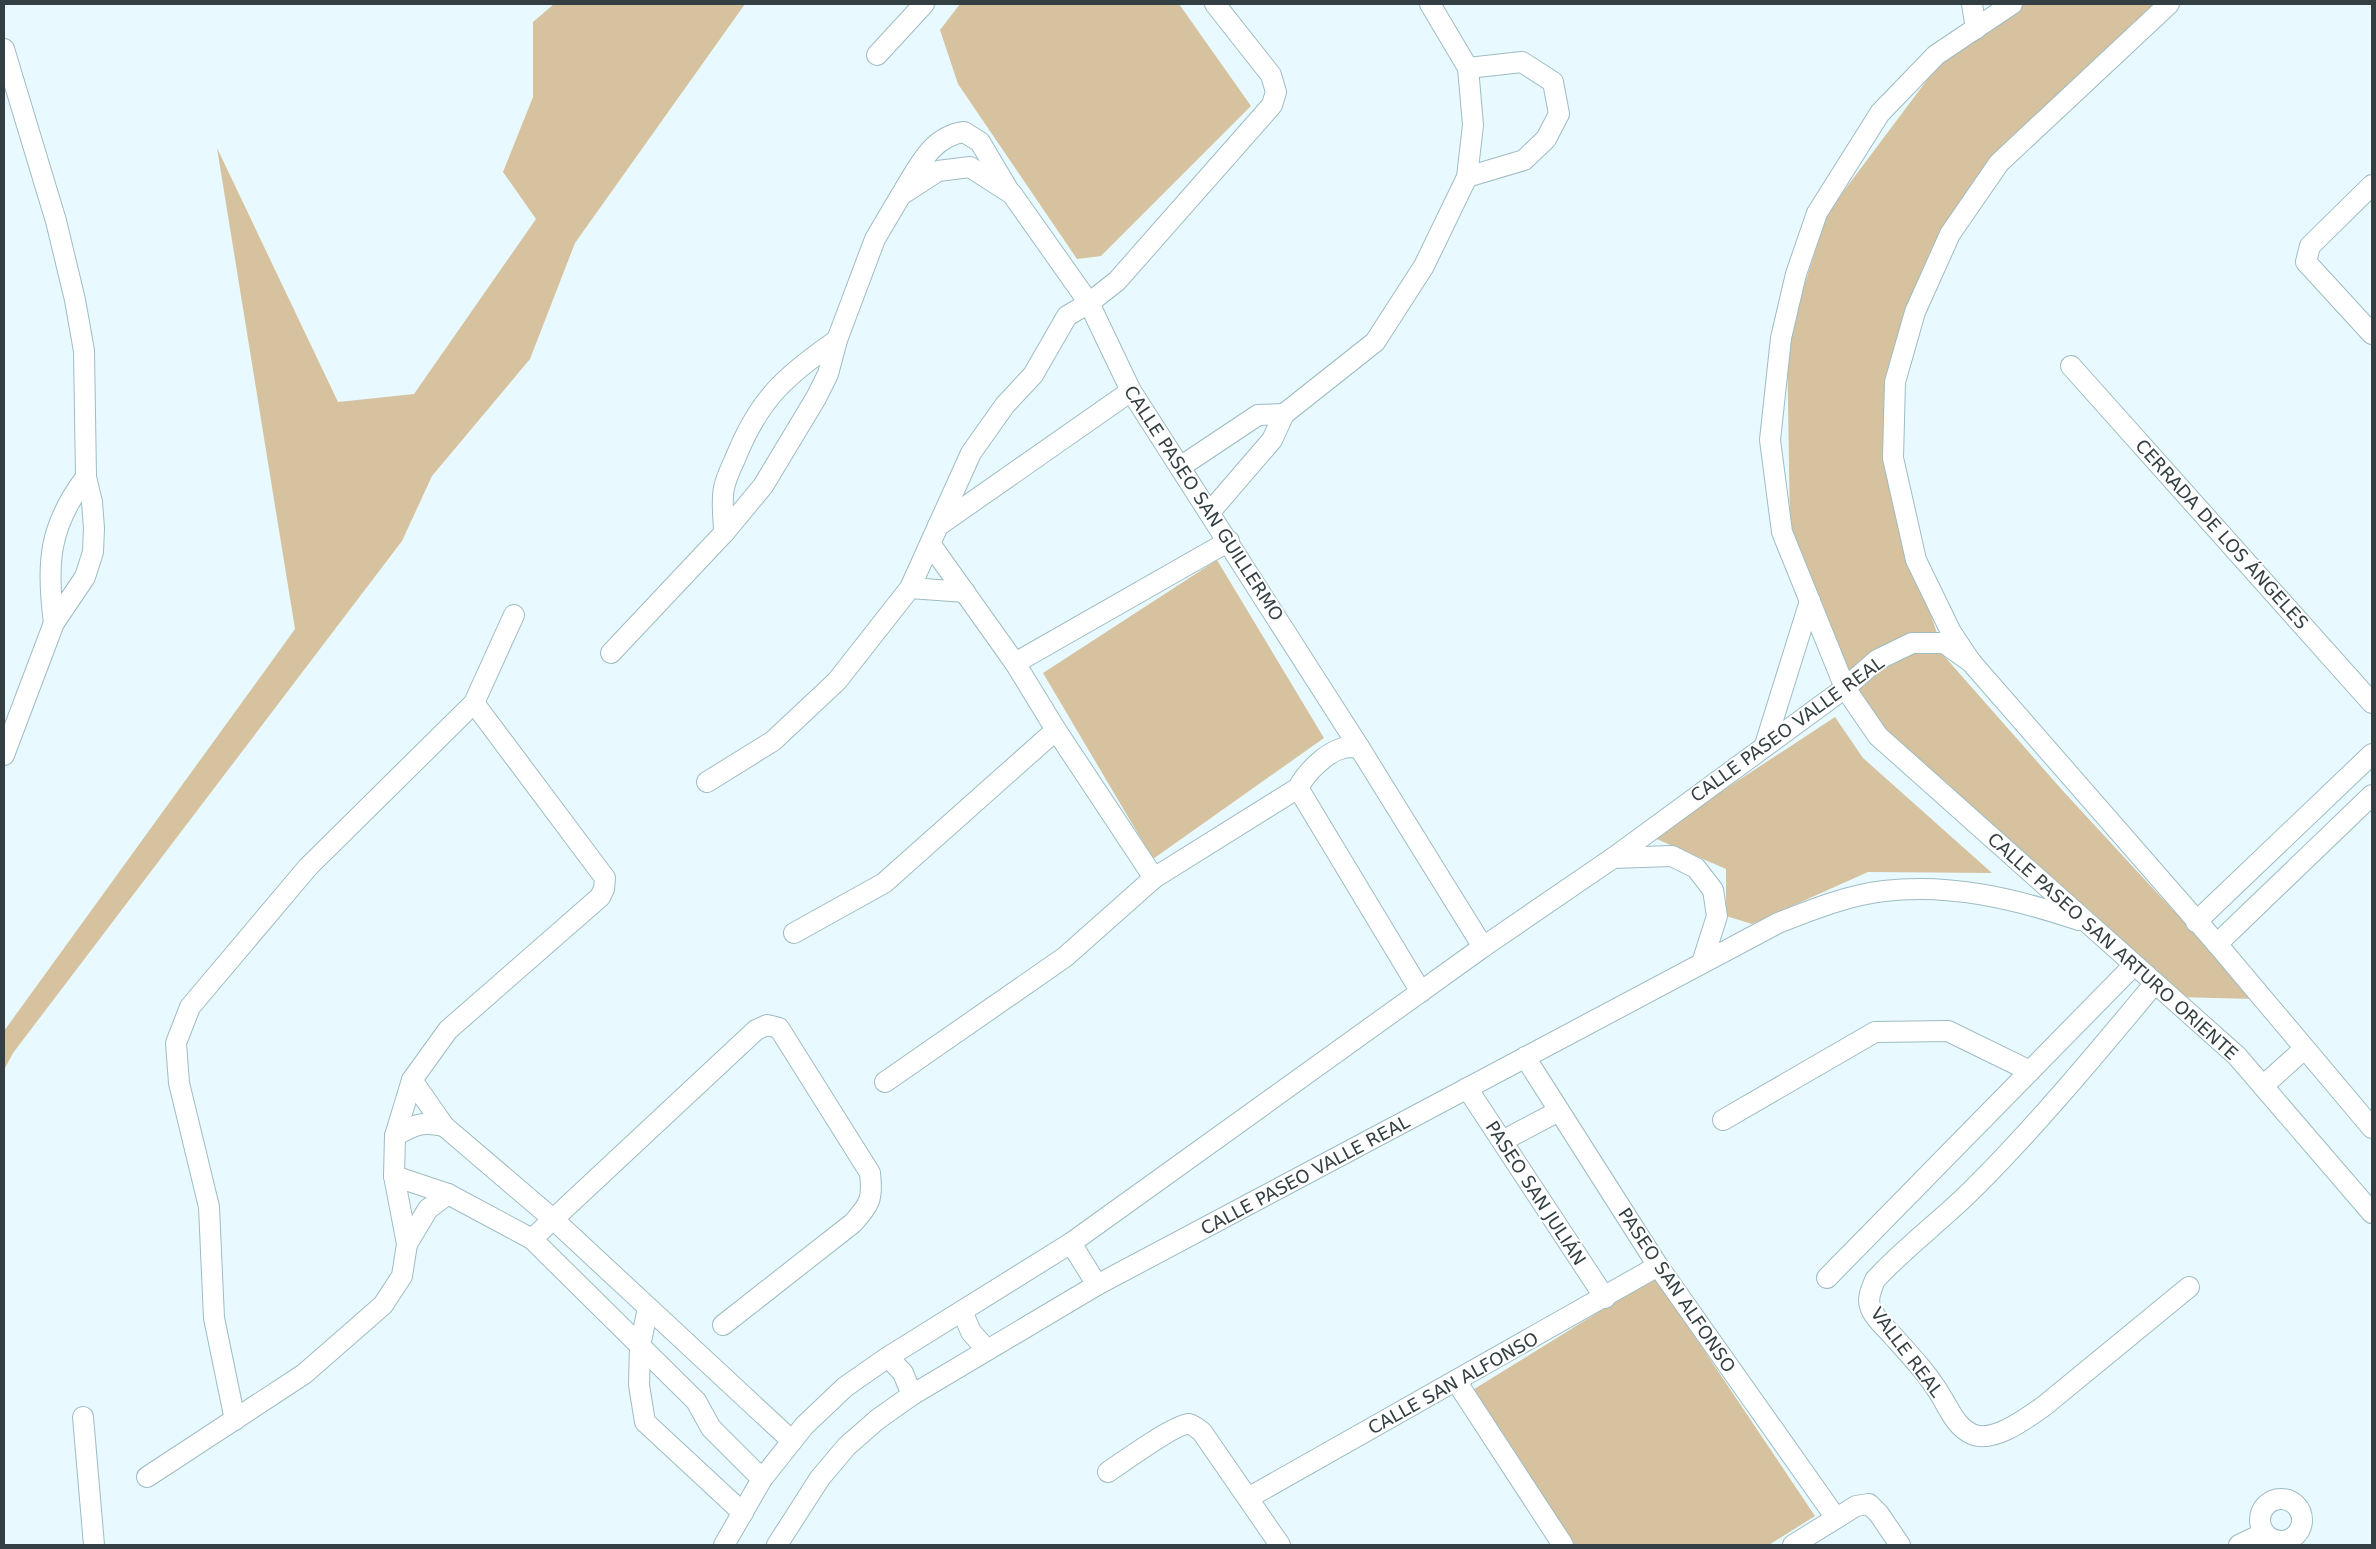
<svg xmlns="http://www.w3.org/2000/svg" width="2376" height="1549" font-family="'DejaVu Sans',sans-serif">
<rect width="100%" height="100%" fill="#e8faff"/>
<g fill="#d6c29f">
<polygon points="554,4 745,4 575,243 530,359 432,476 402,541 13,1053 4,1070 4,1031 295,629 217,148 338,402 414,394 536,219 503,172 533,97 533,22"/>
<polygon points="960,4 1179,4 1251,106 1101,256 1077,259 958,84 940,30"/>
<polygon points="2022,4 2162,4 1945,228 1885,434 1908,547 1945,657 2063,791 2255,999 2174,997 1880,726 1842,668 1790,530 1787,338 1828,212 1939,64"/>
<polygon points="1217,560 1324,738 1153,859 1043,673"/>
<polygon points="1835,717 1863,758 1992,873 1868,872 1752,924 1726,916 1726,869 1652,837"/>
<polygon points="1655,1277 1815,1516 1769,1545 1573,1545 1471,1391"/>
</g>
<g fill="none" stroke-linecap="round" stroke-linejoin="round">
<defs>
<g id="minor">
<polyline points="1972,4 1976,29"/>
<polyline points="2012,4 1936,55 1880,113 1817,213 1796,274 1781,338 1770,440 1782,532 1845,688 1878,736 2237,1056 2372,1213"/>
<polyline points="2169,4 1999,163 1950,234 1915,312 1895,382 1893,458 1916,560 1951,632 1971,662 2217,944 2372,1128"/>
<polyline points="4,49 56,221 75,300 84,351 86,477 92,502 94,528 93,552 85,577 54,623 4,755"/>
<polyline points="877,55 924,4"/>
<polyline points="1467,177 1524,160 1546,139 1559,114 1553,82 1522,62 1468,68"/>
<polyline points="2372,185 2310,246 2306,262 2372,334"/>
<path d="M904 190C920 164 933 136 964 132L980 142 1009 191"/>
<polyline points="2071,366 2372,703"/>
<polyline points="1180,467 1258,415 1284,414"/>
<polyline points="1210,512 1272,440 1284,414 1375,342 1424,266 1467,177 1473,125 1468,68 1430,4"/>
<polyline points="938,526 1131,391"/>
<path d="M724 533C724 519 721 502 724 488 726 478 731 468 735 459 759 399 785 376 837 340"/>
<polyline points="931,545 1015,663 1056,730 1154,878"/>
<polyline points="910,588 965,592"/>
<path d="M54 623C46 563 49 526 86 477"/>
<polyline points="611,653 724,533 763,486 816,398 828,374 837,340 875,239 901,195 938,171 970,167 1012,194 1089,303 1131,391 1359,747 1483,947"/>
<polyline points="1015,663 1229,541"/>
<polyline points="1765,745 1810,601"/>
<polyline points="707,782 773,741 837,681 910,588 971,453 1005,405 1033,375 1067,316 1089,303 1117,281 1272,105 1276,92 1271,75 1215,4"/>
<polyline points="1298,788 1421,992"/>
<polyline points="1613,858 1672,856 1696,868 1713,890 1717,916 1702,963"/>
<polyline points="2196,922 2372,754"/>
<polyline points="794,933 884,883 1056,730"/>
<polyline points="2217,944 2372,795"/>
<path d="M2155 983C2096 1054 2038 1124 1973 1189 1941 1221 1905 1247 1875 1280 1872 1288 1867 1297 1870 1306 1873 1317 1885 1327 1893 1336 1910 1355 1928 1374 1941 1396 1949 1409 1957 1428 1972 1434 1993 1444 2027 1418 2044 1406L2189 1287"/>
<polyline points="1525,1057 1658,1266 1836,1518"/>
<polyline points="412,1080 444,1126 553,1219 792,1441"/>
<path d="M885 1082 1065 957 1154 878 1298 788C1306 773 1325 753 1343 748 1348 747 1354 747 1359 747"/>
<polyline points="2263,1086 2304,1049"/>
<polyline points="1467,1088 1605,1298"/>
<polyline points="1723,1120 1875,1032 1948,1031 2030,1071"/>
<path d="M395 1136C414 1125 421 1121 444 1126"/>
<polyline points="1502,1141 1559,1111"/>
<polyline points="394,1176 448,1194 532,1239 696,1401 711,1428 762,1479"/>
<path d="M532 1239 756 1030 767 1025 779 1028 870 1173C873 1199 870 1204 853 1223L723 1325"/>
<polyline points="1071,1243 1097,1285"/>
<polyline points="407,1244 428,1209 448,1194"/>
<polyline points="1827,1278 2134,965"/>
<polyline points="648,1308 640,1346 639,1385 645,1422 743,1513"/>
<polyline points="962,1311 971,1332 987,1350"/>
<polyline points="888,1357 903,1373 912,1395"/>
<polyline points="1456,1381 1563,1545"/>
<polyline points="83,1417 94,1545"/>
<polyline points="235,1420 214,1318 209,1207 179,1083 176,1043 190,1007 308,867 474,703 514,615"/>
<path d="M1108 1472C1121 1463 1177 1423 1189 1424 1194 1425 1198 1429 1202 1432L1280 1545"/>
<polyline points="147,1477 304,1374 383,1305 402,1276 407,1244 394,1176 395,1136 412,1080 448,1030 600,897 604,889 605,878 474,703"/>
<polyline points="1248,1498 1658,1266"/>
<circle cx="2281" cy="1520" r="21"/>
<polyline points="724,1545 762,1479 804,1426 845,1387 888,1357 1071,1243 1483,947 1613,858 1845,688 1877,660 1912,643 1944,643 1971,662"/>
<path d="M777 1545 820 1478 847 1446 878 1419 912 1395 1097 1285 1778 923C1811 910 1848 895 1884 891 1950 883 2016 899 2079 920"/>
<polyline points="1793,1545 1856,1506 1869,1504 1879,1514 1900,1545"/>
<polyline points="2239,1545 2264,1533"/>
</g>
</defs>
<use href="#minor" stroke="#9ebcc2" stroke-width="22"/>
<use href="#minor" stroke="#fff" stroke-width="20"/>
</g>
<g text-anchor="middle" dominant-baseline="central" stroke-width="4" stroke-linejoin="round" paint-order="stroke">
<g font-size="18" fill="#333f42" stroke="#fff">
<text transform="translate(1204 503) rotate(57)">CALLE PASEO SAN GUILLERMO</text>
<text transform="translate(2222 534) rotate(48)">CERRADA DE LOS ÁNGELES</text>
<text transform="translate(1787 729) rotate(-36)">CALLE PASEO VALLE REAL</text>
<text transform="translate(2113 946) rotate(42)">CALLE PASEO SAN ARTURO ORIENTE</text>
<text transform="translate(1305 1175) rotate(-28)">CALLE PASEO VALLE REAL</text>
<text transform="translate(1536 1193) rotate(57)">PASEO SAN JULIÁN</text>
<text transform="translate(1677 1290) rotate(56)">PASEO SAN ALFONSO</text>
<text transform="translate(1907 1352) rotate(53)">VALLE REAL</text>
<text transform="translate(1453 1383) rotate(-29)">CALLE SAN ALFONSO</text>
</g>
</g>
<rect width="2376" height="1549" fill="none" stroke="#333f42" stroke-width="10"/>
</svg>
